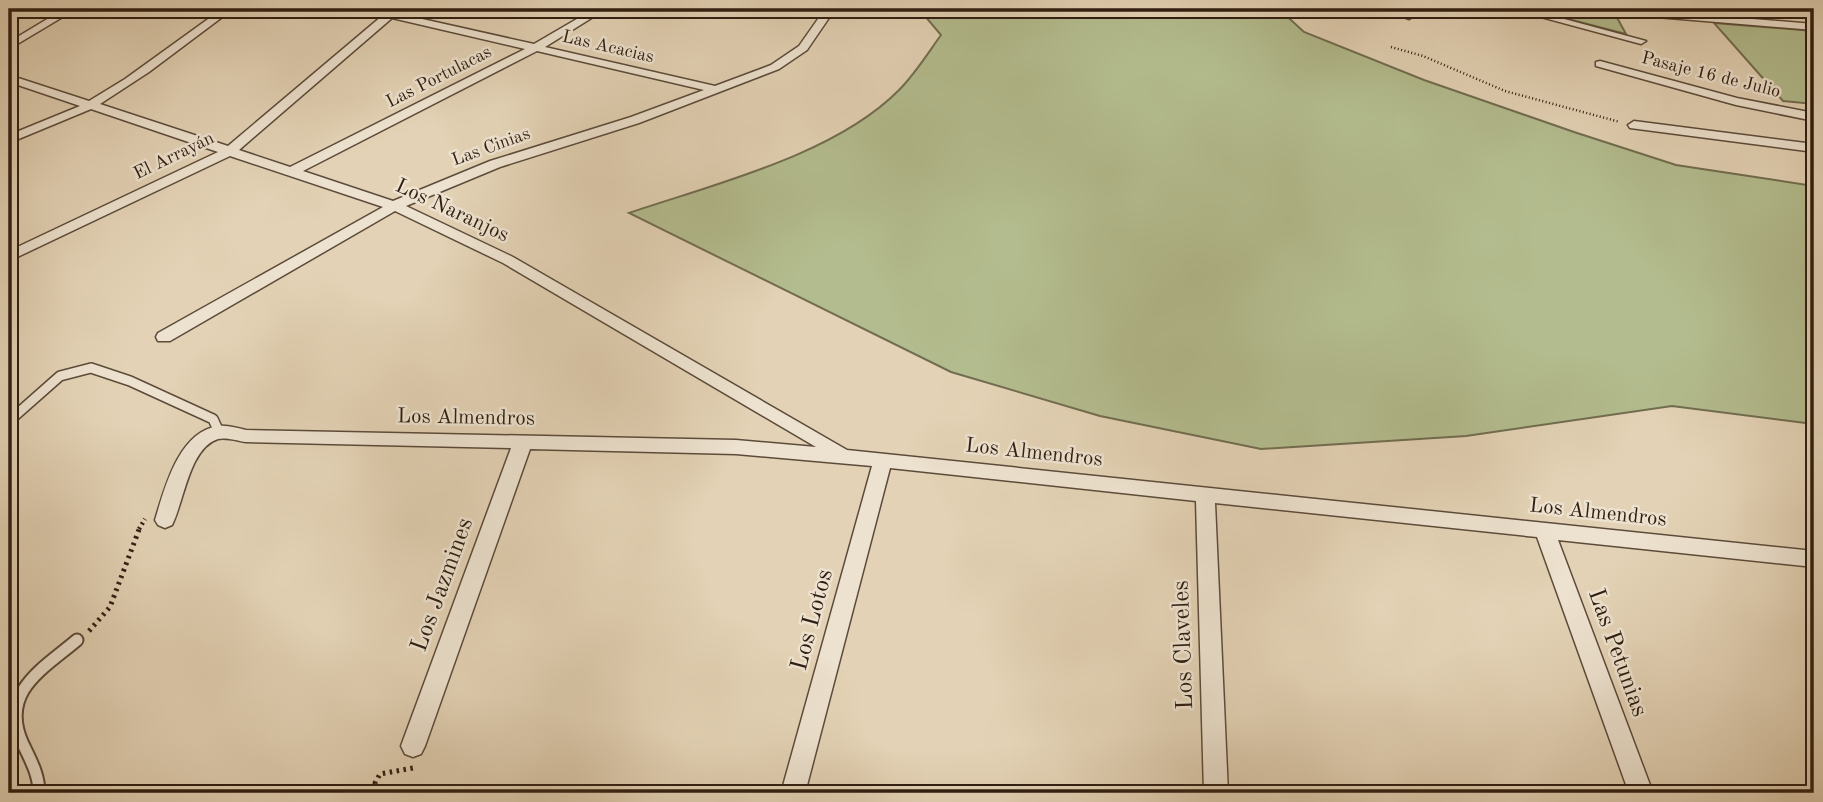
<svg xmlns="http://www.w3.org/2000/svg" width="1823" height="802" font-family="'Old Standard TT',serif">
<rect width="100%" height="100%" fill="#e3d2b5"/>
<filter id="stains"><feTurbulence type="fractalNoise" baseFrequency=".00286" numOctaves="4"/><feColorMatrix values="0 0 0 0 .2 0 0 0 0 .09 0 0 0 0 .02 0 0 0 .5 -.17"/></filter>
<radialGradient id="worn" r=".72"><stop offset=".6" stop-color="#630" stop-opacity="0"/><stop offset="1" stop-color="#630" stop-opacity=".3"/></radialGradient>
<g fill="#b3bc8e" stroke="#716d50" stroke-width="2">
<path d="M919 9H1279L1304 32 1424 80 1574 132 1676 165 1814 186V424L1672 406 1466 436 1261 449 1100 416 951 372 629 213C714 184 835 155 899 90 915 74 928 53 941 35Z"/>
<polygon points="1529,9 1569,9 1615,14 1626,34"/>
<polygon points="1714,23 1814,31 1814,104 1783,101"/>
</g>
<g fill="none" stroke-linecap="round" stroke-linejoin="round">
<defs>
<polyline id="service-far1" points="9,421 60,376 91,368 130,381 213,419 219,432"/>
<path id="service" d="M39 793C39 774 30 759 22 742 0 691 43 669 77 640"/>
<g id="minor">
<polygon points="64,9 76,9 9,49 9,42"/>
<path d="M222 9H233L149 72 100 104 228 146 382 16 362 9 389 11 408 9 400 14 534 44 594 9H606L545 47 715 86 771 65 799 46 825 9H835L807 50 779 69 639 123 500 167 406 206 513 257 847 450 1814 551V567L1558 540 1653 793H1629L1537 537 1215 503 1228 793H1204L1196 501 890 468 805 793H781L872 466 736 454 530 449 425 746 421 754 413 757 405 754 401 746 511 448 246 442C238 441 227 437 218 439 189 448 184 502 172 525L165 528 158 525 155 520C165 487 179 431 219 426 228 425 237 428 246 430L736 440 816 447 503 263 395 211 170 341H158L156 337 158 333 383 207 230 156 9 261V251L218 152 91 109 9 143V135L80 106 9 82V75L89 101 125 79ZM392 18 525 49 290 167 239 150ZM537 51 704 90 631 117 490 161 393 201 303 171Z"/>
<polygon points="1384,9 1398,9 1414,16 1409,19"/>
<polygon points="1511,9 1527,9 1646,41 1641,44"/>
<polygon points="1591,9 1630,9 1814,24 1814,30 1596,12"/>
<polygon points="1600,61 1737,98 1814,113 1814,121 1736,105 1596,66 1596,62"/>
<polygon points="1634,121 1814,144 1814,152 1630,128 1628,125"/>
</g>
</defs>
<use href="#service-far1" stroke="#5c4b3a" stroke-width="12"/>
<use href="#service" stroke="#5c4b3a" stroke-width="15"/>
<use href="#minor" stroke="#5c4b3a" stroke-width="3"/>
<polyline stroke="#2f1e11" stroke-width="2.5" stroke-dasharray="1 2.5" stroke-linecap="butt" points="1391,47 1423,56 1505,91 1620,122"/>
<polyline stroke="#2f1e11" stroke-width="4.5" stroke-dasharray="2 3.5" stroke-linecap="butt" points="139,529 145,519"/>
<g stroke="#2f1e11" stroke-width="5" stroke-dasharray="2.5 4.5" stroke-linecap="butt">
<polyline points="89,631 110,607 140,527"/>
<polyline points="386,793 375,783 380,774 413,768"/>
</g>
<use href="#service-far1" stroke="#ede2cf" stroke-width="9"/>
<use href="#service" stroke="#ede2cf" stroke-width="11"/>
<use href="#minor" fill="#ede2cf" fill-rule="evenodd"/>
</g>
<g text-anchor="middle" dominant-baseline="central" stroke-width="5" stroke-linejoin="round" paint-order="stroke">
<g font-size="18" fill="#2f1e11" stroke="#ede2cf">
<text transform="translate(608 47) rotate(13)">Las Acacias</text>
<text transform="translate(1711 75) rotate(14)">Pasaje 16 de Julio</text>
<text transform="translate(439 77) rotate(-27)">Las Portulacas</text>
<text transform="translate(491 147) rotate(-20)">Las Cinias</text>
<text transform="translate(174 156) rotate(-26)">El Arrayán</text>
</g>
<g font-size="21" fill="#2f1e11" stroke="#ede2cf">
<text transform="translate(452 211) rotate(25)">Los Naranjos</text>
<text transform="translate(466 418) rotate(1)">Los Almendros</text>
<text transform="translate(1034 453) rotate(6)">Los Almendros</text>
<text transform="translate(1598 513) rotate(6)">Los Almendros</text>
</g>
<g font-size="24" fill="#2f1e11" stroke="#ede2cf">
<text transform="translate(443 585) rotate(-70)">Los Jazmines</text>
<text transform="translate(813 620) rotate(-75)">Los Lotos</text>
<text transform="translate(1184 645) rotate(-92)">Los Claveles</text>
<text transform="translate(1617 653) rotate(70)">Las Petunias</text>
</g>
</g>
<rect width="1823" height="802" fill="none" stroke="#e3d2b5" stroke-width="35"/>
<rect x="10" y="10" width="1802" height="781" fill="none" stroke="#2f1e11" stroke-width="3.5"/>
<rect x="18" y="18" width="1788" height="767" fill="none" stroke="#2f1e11" stroke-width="2"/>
<rect width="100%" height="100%" filter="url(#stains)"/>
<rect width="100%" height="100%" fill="url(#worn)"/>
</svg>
